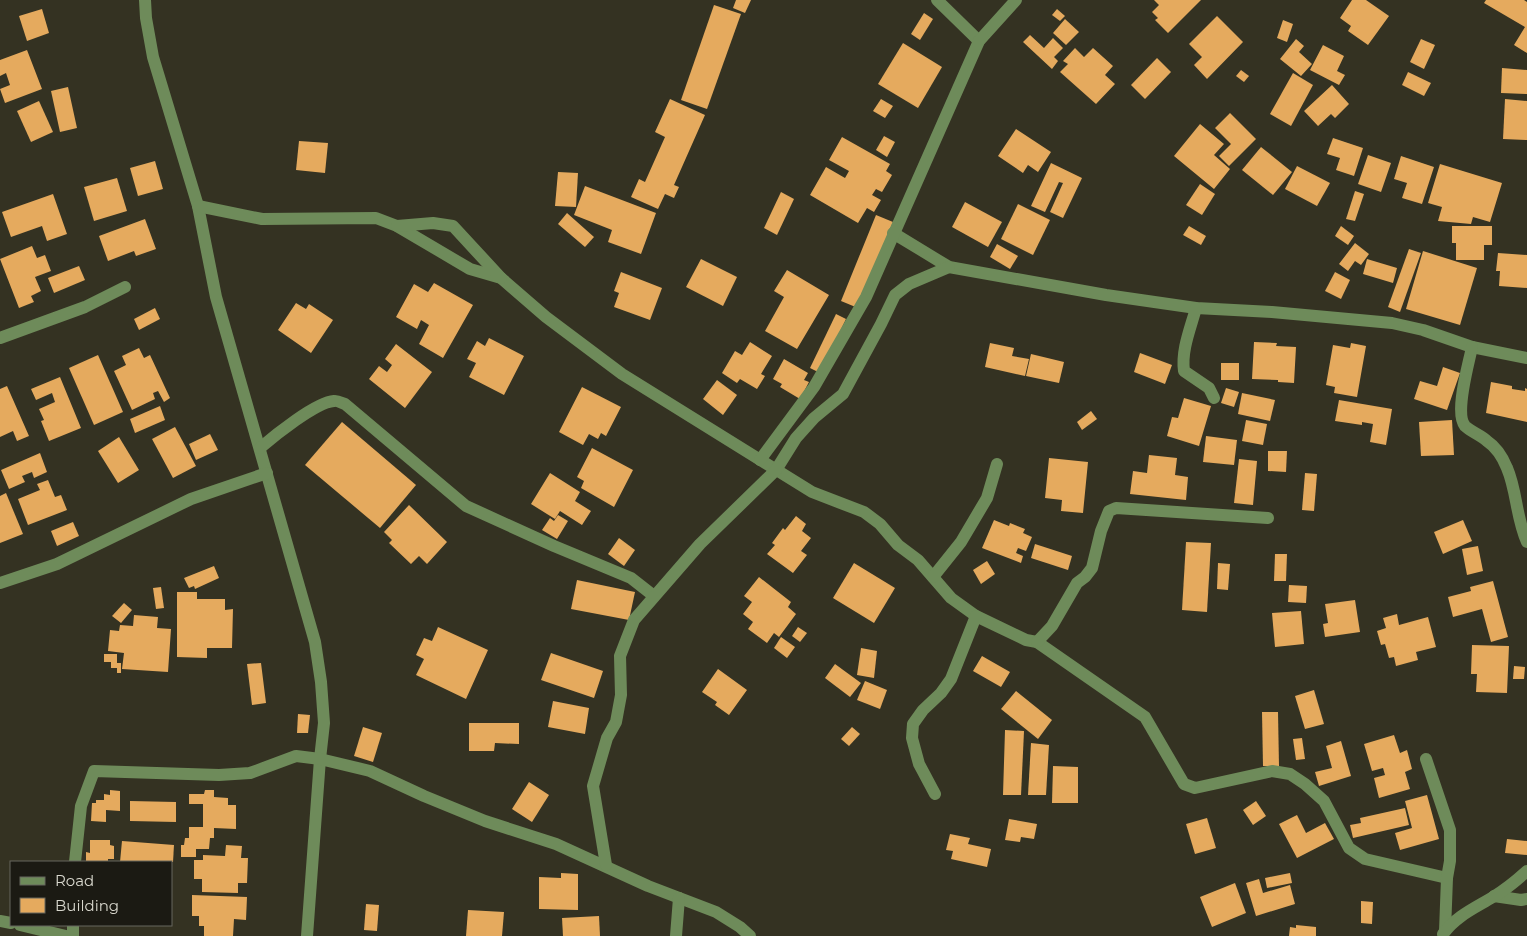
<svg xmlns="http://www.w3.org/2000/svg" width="1527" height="936" font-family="Montserrat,sans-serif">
<rect width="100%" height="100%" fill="#343222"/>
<g fill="#e5aa5e">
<polygon points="736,0 751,0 745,13 733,8"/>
<polygon points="1154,0 1201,0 1168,33 1155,20 1158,18 1152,12 1159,5"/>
<polygon points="1352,0 1366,0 1389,16 1368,45 1348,31 1351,26 1340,18"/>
<polygon points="1486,0 1524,0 1527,2 1527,53 1514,45 1525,27 1484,3"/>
<polygon points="714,5 741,14 707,109 681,100"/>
<polygon points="42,9 49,33 27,41 19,16"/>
<polygon points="1057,9 1065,16 1060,21 1052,15"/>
<polygon points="924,13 933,19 920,40 911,34"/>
<polygon points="1217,16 1243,42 1207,79 1194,65 1202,57 1189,44"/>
<polygon points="1065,19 1079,32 1066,45 1053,33"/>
<polygon points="1283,20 1293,24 1287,42 1277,38"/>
<polygon points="1030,35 1044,48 1053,38 1063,48 1054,57 1058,61 1052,69 1023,42"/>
<polygon points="1296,39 1304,46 1299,52 1312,64 1301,76 1280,59"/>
<polygon points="1421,39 1435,45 1424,69 1410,62"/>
<polygon points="903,43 942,67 918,108 878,84"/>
<polygon points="1323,45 1344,56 1337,71 1345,75 1339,85 1310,70"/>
<polygon points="1075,48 1084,57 1093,48 1113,66 1105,75 1115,84 1096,104 1060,72 1068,64 1063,61"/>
<polygon points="27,50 42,89 5,103 0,89 10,85 6,73 0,76 0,60"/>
<polygon points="1157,58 1171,72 1145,99 1131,85"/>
<polygon points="1502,68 1527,70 1527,94 1501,93"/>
<polygon points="1241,70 1249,76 1244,82 1236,76"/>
<polygon points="1408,72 1431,83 1424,96 1402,85"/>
<polygon points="1293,73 1313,85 1291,126 1270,114"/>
<polygon points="1332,85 1349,104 1335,118 1331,114 1318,126 1304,111"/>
<polygon points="68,87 77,128 60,132 51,91"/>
<polygon points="670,99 705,115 674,185 679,187 674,198 665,194 658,209 631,197 639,179 645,182 665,137 655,132"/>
<polygon points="881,99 893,106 885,118 873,111"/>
<polygon points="1505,99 1527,101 1527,140 1503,139"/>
<polygon points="39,101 53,132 31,142 17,111"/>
<polygon points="1230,113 1256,139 1229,166 1219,156 1231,144 1215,128"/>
<polygon points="1200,124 1224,144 1214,155 1230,169 1214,189 1174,156"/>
<polygon points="1016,129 1051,152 1038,172 1028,165 1023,173 998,156"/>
<polygon points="884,136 895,142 887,157 876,150"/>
<polygon points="842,137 890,164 886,171 892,175 882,192 876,189 872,195 881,200 874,212 867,208 858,223 810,195 826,167 845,178 849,171 829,160"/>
<polygon points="1333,138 1363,148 1354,176 1336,170 1340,158 1327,154"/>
<polygon points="299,141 328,143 325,173 296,170"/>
<polygon points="1261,147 1292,172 1273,195 1242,170"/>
<polygon points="1368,155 1391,163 1381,192 1358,184"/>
<polygon points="1401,156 1434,167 1422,204 1402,198 1407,183 1394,179"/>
<polygon points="155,161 163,189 138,196 130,168"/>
<polygon points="1051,163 1082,178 1063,218 1050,212 1063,183 1059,182 1045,212 1031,206"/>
<polygon points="1440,164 1502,183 1490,222 1473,217 1471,224 1438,221 1442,207 1428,203"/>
<polygon points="1297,166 1330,183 1317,206 1285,189"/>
<polygon points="558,172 578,173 576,207 555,206"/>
<polygon points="117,178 127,211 94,221 84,187"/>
<polygon points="1200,184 1215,194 1202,215 1186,205"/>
<polygon points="585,186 656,213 641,254 608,242 612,230 574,215"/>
<polygon points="1355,191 1364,194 1355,221 1346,219"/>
<polygon points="781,192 794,199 777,235 764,228"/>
<polygon points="53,194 67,234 47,241 42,226 11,237 2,212"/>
<polygon points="965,202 1002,222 988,247 952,227"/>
<polygon points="1018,204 1050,220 1033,255 1001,239"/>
<polygon points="567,213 594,237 585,247 558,224"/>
<polygon points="876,215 893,222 858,308 841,301"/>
<polygon points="145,219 156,249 136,256 134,251 108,261 99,236"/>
<polygon points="1189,226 1206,236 1201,245 1183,235"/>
<polygon points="1341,226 1354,236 1348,245 1335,236"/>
<polygon points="1452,226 1492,226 1492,245 1484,245 1484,260 1456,260 1456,243 1452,243"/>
<polygon points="1355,243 1369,254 1361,265 1355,261 1348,271 1339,264"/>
<polygon points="997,244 1018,256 1010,269 990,257"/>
<polygon points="32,246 37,258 45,255 51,271 35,277 41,291 31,296 34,302 19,308 0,259"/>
<polygon points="1409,249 1421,253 1400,312 1388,307"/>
<polygon points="1423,251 1477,268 1460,325 1406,309"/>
<polygon points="1498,253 1527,255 1527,288 1499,286 1500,271 1496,271"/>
<polygon points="701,259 737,277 723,306 686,287"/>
<polygon points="1367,259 1397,268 1393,283 1363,274"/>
<polygon points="79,266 85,280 54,293 48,278"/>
<polygon points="787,270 829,295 797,349 765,331 784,297 774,291"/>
<polygon points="621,272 662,288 650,320 614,307 619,293 614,291"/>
<polygon points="1335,272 1350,280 1341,299 1325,291"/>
<polygon points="434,283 473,305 443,358 419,344 429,325 421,320 417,329 396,317 414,284 428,292"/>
<polygon points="296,303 306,309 309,304 333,320 311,353 278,330"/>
<polygon points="155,308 160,319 139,330 134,319"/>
<polygon points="836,314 846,319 820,373 810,368"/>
<polygon points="489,338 524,356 504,395 469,377 476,363 467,359 477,341 485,346"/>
<polygon points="750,342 772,356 761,374 765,376 757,389 740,379 737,383 722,373 735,351 742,355"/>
<polygon points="1254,342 1277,343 1276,346 1296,347 1294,383 1278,382 1278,380 1252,379"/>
<polygon points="990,343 1014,348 1012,356 1029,359 1025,376 985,367"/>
<polygon points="1351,343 1366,346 1357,397 1334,393 1335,387 1326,385 1333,345 1350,348"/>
<polygon points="396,344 432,372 405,408 369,379 379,366 387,372 392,365 385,359"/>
<polygon points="139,348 144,358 150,355 170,398 164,402 158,391 153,393 155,399 132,410 114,371 126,365 122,356"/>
<polygon points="1140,353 1172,365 1165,384 1134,372"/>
<polygon points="1031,354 1064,362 1059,383 1026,376"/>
<polygon points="98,355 123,412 94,425 69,368"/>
<polygon points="784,359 808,373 804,380 809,382 800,399 780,387 782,384 773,379"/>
<rect x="1221" y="363" width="18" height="17"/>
<polygon points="1443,367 1460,373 1447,410 1414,399 1420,381 1437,386"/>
<polygon points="60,377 81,428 49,441 41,421 44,420 39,409 55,402 52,393 36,400 31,389"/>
<polygon points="717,380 737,395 723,415 703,399"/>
<polygon points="1491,382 1512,386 1512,389 1525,391 1525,388 1527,389 1527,422 1486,413"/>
<polygon points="7,386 29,436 17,441 13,431 0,437 0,389"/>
<polygon points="582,387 621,407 606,436 601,433 598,439 589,434 583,445 559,432"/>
<polygon points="1226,388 1239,392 1234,407 1221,403"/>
<polygon points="1242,393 1275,400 1270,421 1238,414"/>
<polygon points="1184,398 1211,406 1199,446 1167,436 1172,417 1178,418"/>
<polygon points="1339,400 1392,409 1386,445 1370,442 1373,424 1362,422 1362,425 1335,421"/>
<polygon points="160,406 165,420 135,433 130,419"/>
<polygon points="1091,411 1097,419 1082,430 1077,422"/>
<polygon points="1246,420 1267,424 1263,445 1242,441"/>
<polygon points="1452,420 1454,455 1421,456 1419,422"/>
<polygon points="342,422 416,485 380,528 305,465"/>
<polygon points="175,427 196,466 173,478 152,439"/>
<polygon points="210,434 218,450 196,460 189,444"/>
<polygon points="1206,436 1237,440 1234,465 1203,462"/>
<polygon points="119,437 139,470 118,483 98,451"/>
<polygon points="592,448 633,470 614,507 581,488 584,481 577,477"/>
<polygon points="1268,451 1287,451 1286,472 1268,471"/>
<polygon points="40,453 47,472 34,478 32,472 22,476 25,482 9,489 1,470"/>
<polygon points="1149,455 1177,458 1175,475 1188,477 1186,500 1130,494 1133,471 1147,473"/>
<polygon points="1049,458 1088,462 1083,513 1061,511 1062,500 1045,498"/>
<polygon points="1239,459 1257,461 1253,505 1234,503"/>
<polygon points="550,473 580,492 575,501 591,511 582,525 560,511 555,519 531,504"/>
<polygon points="1305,473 1317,474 1314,511 1302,510"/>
<polygon points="48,480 55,497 61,495 67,510 28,525 18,499 40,490 37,484"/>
<polygon points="6,493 23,534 0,543 0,496"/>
<polygon points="409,505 447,542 427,564 419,556 411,564 389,543 392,540 384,532"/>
<polygon points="558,515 568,521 557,539 542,530 550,518 554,521"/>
<polygon points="796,516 806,524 802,531 811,538 801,551 807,555 793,573 767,554 775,545 772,543 783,528 785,530"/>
<polygon points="994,520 1009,526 1010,523 1025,529 1023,533 1032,537 1026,551 1018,548 1016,553 1023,556 1021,563 982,548"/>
<polygon points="1463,520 1472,541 1443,554 1434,532"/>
<polygon points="73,522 79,536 57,546 51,531"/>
<polygon points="619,538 635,550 624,566 608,554"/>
<polygon points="1186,542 1211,543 1207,612 1182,610"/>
<polygon points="1035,544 1072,556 1068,570 1031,558"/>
<polygon points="1478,546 1483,571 1467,575 1462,549"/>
<polygon points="1275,554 1287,554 1286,581 1274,581"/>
<polygon points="987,561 995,574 981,584 973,570"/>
<polygon points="854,563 895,588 874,623 833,598"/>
<polygon points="1218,563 1230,564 1228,590 1217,589"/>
<polygon points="214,566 219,578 195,589 194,586 189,588 184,578"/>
<polygon points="759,577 791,602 788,607 796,614 779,637 774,633 767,643 748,629 753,622 743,614 752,602 744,596"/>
<polygon points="577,580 635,592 629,620 571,609"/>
<polygon points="1493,581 1508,637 1491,642 1482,609 1453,617 1448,597 1471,591 1470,587"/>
<polygon points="1289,585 1307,586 1306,603 1288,602"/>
<polygon points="161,587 164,608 156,609 153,588"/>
<polygon points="177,592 197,592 197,599 225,599 225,610 233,609 232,648 207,648 207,658 177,657"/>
<polygon points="1355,600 1360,632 1325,637 1323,624 1328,623 1325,604"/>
<polygon points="124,603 132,610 121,623 112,616"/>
<polygon points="1301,611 1304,644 1275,647 1272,613"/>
<polygon points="1397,614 1399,625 1428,617 1436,647 1416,652 1418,660 1396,666 1394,657 1389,658 1385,644 1381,645 1377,631 1386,628 1383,618"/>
<polygon points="134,615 158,617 157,628 171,629 168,672 122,669 124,653 108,651 110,630 119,631 120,625 133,626"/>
<polygon points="438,627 488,650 466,699 416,675 424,659 416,655 424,638 432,641"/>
<polygon points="798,627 807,633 800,642 792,636"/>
<polygon points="781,637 795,647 787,658 774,648"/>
<polygon points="1472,645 1509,646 1507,693 1476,692 1477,674 1471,674"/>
<polygon points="861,648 877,651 874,678 857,675"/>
<polygon points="551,653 603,671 594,698 541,680"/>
<polygon points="104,654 117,654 117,663 121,663 121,673 117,673 117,668 111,668 111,662 104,662"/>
<polygon points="982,656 1010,672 1001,687 973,671"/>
<polygon points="261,663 266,703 252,705 247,664"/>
<polygon points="835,664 861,683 850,697 825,678"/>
<polygon points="1514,666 1525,667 1524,679 1513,679"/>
<polygon points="718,669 747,690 729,715 715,705 717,702 702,692"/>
<polygon points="865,681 887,690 880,709 857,700"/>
<polygon points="1314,690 1324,724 1305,729 1295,696"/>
<polygon points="1016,691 1052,720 1038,739 1001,709"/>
<polygon points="553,701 589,708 585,734 548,727"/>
<polygon points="1262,712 1278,712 1279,766 1263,766"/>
<polygon points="298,714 310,715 308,733 297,733"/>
<polygon points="469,723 519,723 519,744 495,743 494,751 469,751"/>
<polygon points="363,727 382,733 373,762 354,756"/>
<polygon points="852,727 860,734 849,746 841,739"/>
<polygon points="1005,730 1024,731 1021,795 1003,795"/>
<polygon points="1394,735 1400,753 1407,750 1412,769 1405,772 1410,789 1379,798 1374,778 1385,775 1383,768 1372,771 1364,744"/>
<polygon points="1302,738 1305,759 1296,760 1293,739"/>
<polygon points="1341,741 1351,776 1319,786 1315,772 1332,768 1326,746"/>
<polygon points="1031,743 1049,745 1046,795 1028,795"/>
<polygon points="1053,766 1078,767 1078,803 1052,803"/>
<polygon points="529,782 549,795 532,822 512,809"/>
<polygon points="110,790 120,791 120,811 106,810 106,822 91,821 92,803 96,803 96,800 104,800 104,794 110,795"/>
<polygon points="205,790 214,790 214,797 228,798 228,805 236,805 236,829 214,828 214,838 210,838 209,849 196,849 196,857 181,857 181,845 184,845 185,838 189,838 189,827 203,827 203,804 189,804 189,794 204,794"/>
<polygon points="1427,795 1439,839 1400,850 1395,833 1412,828 1405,801"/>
<polygon points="130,801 176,802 176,822 130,821"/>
<polygon points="1256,801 1266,816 1253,825 1243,810"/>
<polygon points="1405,808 1409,825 1353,838 1350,825 1361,823 1360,818"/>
<polygon points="1297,815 1306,833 1325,823 1334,839 1297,858 1279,824"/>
<polygon points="1207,818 1216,848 1195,854 1186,824"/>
<polygon points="1009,819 1037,824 1034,839 1021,837 1020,842 1005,840"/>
<polygon points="950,834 970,838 968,844 991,849 987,867 951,859 953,851 946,850"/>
<polygon points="1507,839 1527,841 1527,855 1505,853"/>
<polygon points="90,840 110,840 110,845 114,846 114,859 108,859 108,862 86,862 86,852 90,853"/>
<polygon points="122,841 174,845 173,862 120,862"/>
<polygon points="226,845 242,846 241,858 248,858 247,883 238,883 238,893 202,892 202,879 194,879 194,860 203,860 203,855 225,856"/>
<polygon points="561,873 578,874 578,910 539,909 539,877 561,878"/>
<polygon points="1290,873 1292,883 1267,888 1265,878"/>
<polygon points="1259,879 1263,893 1290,885 1295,904 1256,916 1246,883"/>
<polygon points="1235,883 1246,913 1212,927 1200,897"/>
<polygon points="192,895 247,897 246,920 234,919 233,936 204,936 204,926 199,926 199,916 192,916"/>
<polygon points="1361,901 1373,902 1372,924 1361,923"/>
<polygon points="366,904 379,905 377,931 364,930"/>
<polygon points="468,910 504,912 502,936 466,936"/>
<polygon points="599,916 600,936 563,936 562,918"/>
<polygon points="1296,925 1316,927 1316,936 1289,936 1290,927 1296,928"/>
</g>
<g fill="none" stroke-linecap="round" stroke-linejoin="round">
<g stroke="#6e8b5a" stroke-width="12">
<polyline points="145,0 146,18 153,57 198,206 216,297 315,642 321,682 324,723 320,759 307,936"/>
<polyline points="937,0 979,41"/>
<polyline points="198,206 262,219 376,218 397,226 470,269 501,278 546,317 622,374 812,492 864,512 880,524 898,545 918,560 951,598 976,616 1026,640 1037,642 1145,717 1184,784 1195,788 1272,771 1290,774 1305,784 1324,801 1349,848 1365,859 1447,878"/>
<polyline points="397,226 433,223 453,226 501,278"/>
<polyline points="893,233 949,267 1106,295 1196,308 1272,312 1392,323 1423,330 1472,347 1527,358"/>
<path d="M1196 308C1191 327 1181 350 1184 371L1209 388 1214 398"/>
<polyline points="0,338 85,307 125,287"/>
<path d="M1472 347C1469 363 1454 413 1465 426 1471 432 1481 435 1487 441 1496 447 1503 458 1507 468 1517 491 1516 518 1527 542"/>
<path d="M260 448C274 436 316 402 334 401 337 400 342 403 345 404L466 506 554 546 631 578 654 596"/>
<polyline points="760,460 814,387 866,297 979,41 1016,0"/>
<polyline points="933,577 961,542 987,498 997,464"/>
<polyline points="0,583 57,564 191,499 267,473"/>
<polyline points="1037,642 1052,626 1077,583 1085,577 1092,568 1101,531 1109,511 1116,508 1268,518"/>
<polyline points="1426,759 1450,830 1450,861 1447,878 1445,931"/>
<polyline points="935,794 919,764 912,738 913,724 923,710 941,693 951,679 976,616"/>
<polyline points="75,862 81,806 94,771 219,775 250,773 296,756 320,759 370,771 424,796 485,821 556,844 648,886 716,912 740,927 750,936"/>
<polyline points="606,865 593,786 607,738 616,722 621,695 620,656 634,620 700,544 776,470 796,438 814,418 843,394 881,324 895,295 909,284 949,267"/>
<polyline points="1494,896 1521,900 1527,899"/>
<polyline points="0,921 11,923"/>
<polyline points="20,925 66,936"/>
<path d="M1443 934C1456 916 1475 908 1493 897 1505 890 1517 880 1527 871"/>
<polyline points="73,936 73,925"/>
<polyline points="676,936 679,898"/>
</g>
</g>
<rect x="10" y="861" width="162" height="65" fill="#1b1a13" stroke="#67665e"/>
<rect x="20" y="877" width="25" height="8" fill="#6e8b5a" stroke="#67665e"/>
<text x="55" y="886" font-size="15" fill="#d9d8ce">Road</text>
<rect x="20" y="898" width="25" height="15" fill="#e5aa5e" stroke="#67665e"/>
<text x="55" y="911" font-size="15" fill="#d9d8ce">Building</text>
</svg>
